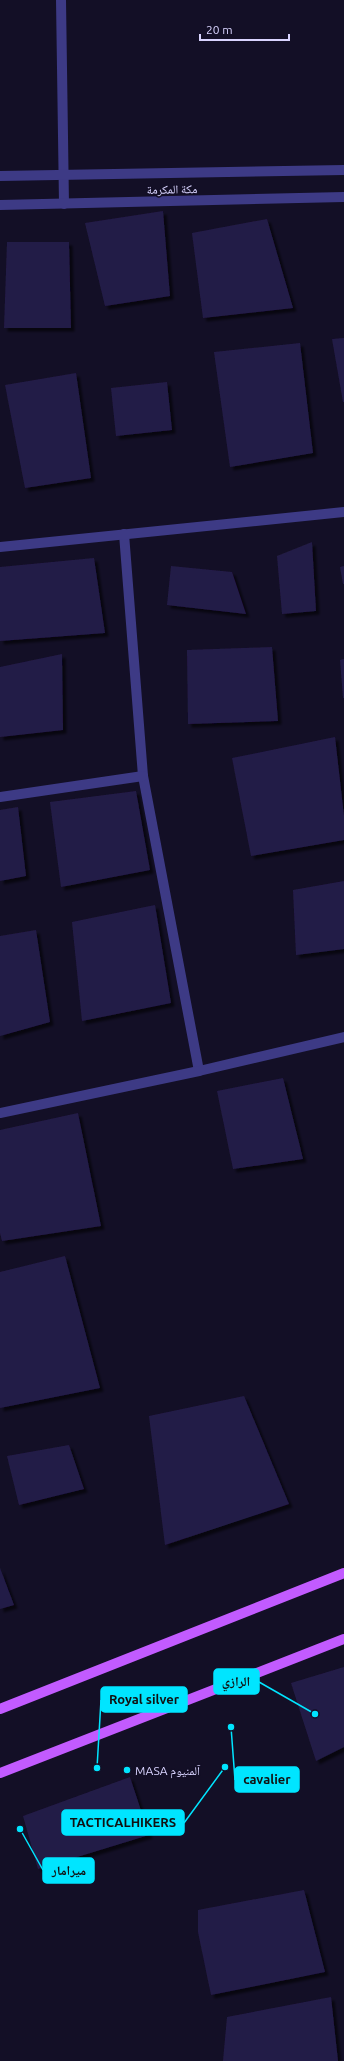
<svg xmlns="http://www.w3.org/2000/svg" width="344" height="2061" font-family="Ubuntu,'Noto Naskh Arabic',sans-serif">
<defs>
<filter id="shadow"><feDropShadow dx="3.5" dy="3.5" stdDeviation="1" flood-color="#0009"/></filter>
</defs>
<rect width="100%" height="100%" fill="#130f26"/>
<g fill="#241b47" filter="url(#shadow)">
<polygon points="163,211 170,296 105,306 85,223"/>
<polygon points="267,219 293,308 203,318 192,233"/>
<polygon points="7,242 69,242 71,328 4,328"/>
<polygon points="344,338 344,402 343,402 332,339"/>
<polygon points="300,343 313,453 230,467 214,352"/>
<polygon points="76,373 91,478 25,488 5,385"/>
<polygon points="167,382 172,430 116,436 111,388"/>
<polygon points="312,542 316,611 282,614 277,556"/>
<polygon points="94,558 105,633 0,641 0,567"/>
<polygon points="171,566 232,572 246,614 167,605"/>
<polygon points="344,566 344,584 343,584 340,567"/>
<polygon points="272,647 278,721 188,724 187,650"/>
<polygon points="62,654 63,730 0,737 0,667"/>
<polygon points="344,659 344,698 343,698 340,660"/>
<polygon points="335,737 344,816 344,840 251,856 232,758"/>
<polygon points="136,791 150,870 61,887 50,802"/>
<polygon points="18,807 26,876 0,881 0,810"/>
<polygon points="344,881 344,949 296,955 293,890"/>
<polygon points="155,905 171,1003 82,1021 72,922"/>
<polygon points="36,930 50,1022 0,1036 0,936"/>
<polygon points="283,1078 303,1159 233,1169 217,1091"/>
<polygon points="78,1113 101,1226 2,1241 0,1233 0,1130"/>
<polygon points="65,1256 100,1388 0,1408 0,1272"/>
<polygon points="244,1396 289,1504 165,1545 149,1416"/>
<polygon points="69,1445 84,1489 19,1505 7,1456"/>
<polygon points="0,1568 14,1605 0,1609"/>
<polygon points="344,1667 344,1747 316,1761 291,1683"/>
<polygon points="130,1777 149,1835 38,1869 23,1816"/>
<polygon points="304,1890 325,1972 211,1995 198,1932 198,1910"/>
<polygon points="331,1997 338,2061 223,2061 227,2017"/>
</g>
<g fill="none" stroke-linecap="round" stroke-linejoin="round">
<g stroke="#3d3a85" stroke-width="10">
<polyline points="61,0 64,204"/>
<polyline points="0,176 344,170"/>
<polyline points="0,205 344,197"/>
<polyline points="124,534 143,776 199,1071"/>
<polyline points="0,547 344,512"/>
<polyline points="0,797 143,776"/>
<polyline points="0,1113 199,1071 344,1037"/>
</g>
<g stroke="#c25bff" stroke-width="10">
<polyline points="0,1709 344,1573"/>
<polyline points="0,1773 344,1639"/>
</g>
</g>
<circle fill="#00e5ff" stroke="#130f26" stroke-width="1.5" cx="127" cy="1770" r="4"/>
<g text-anchor="middle" dominant-baseline="central" stroke-width="3" stroke-linejoin="round" paint-order="stroke">
<g font-size="12" fill="#d9d4ff" stroke="#130f26">
<text transform="translate(172 189) rotate(-1)">مكة المكرمة</text>
</g>
<g font-size="12" fill="#d9d4ff" stroke="#130f26" text-anchor="start">
<text x="135" y="1770">MASA آلمنيوم</text>
</g>
</g>
<path fill="none" stroke="#00e5ff" stroke-width="1.5" d="M315 1714L259 1682M97 1768L101 1700M231 1727L235 1780M225 1767L184 1823M20 1829L43 1870"/>
<g fill="#00e5ff" stroke="#130f26" stroke-width="1.5">
<circle cx="315" cy="1714" r="4"/>
<circle cx="97" cy="1768" r="4"/>
<circle cx="231" cy="1727" r="4"/>
<circle cx="225" cy="1767" r="4"/>
<circle cx="20" cy="1829" r="4"/>
</g>
<g fill="#00e5ff" stroke="#00e5ff" stroke-width="1.5">
<rect x="214" y="1669" width="45" height="25" rx="4"/>
<rect x="101" y="1687" width="86" height="25" rx="4"/>
<rect x="235" y="1767" width="64" height="25" rx="4"/>
<rect x="62" y="1810" width="122" height="25" rx="4"/>
<rect x="43" y="1858" width="51" height="25" rx="4"/>
</g>
<g font-size="13" text-anchor="middle" font-weight="bold" fill="#111">
<text x="236" y="1686">الرازي</text>
<text x="144" y="1704">Royal silver</text>
<text x="267" y="1784">cavalier</text>
<text x="123" y="1827">TACTICALHIKERS</text>
<text x="69" y="1875">ميرامار</text>
</g>
<path d="M200 34v6h89v-6" fill="none" stroke="#d9d4ff" stroke-width="2"/>
<text x="206" y="34" font-size="12" fill="#d9d4ff" stroke="#130f26" stroke-width="3" paint-order="stroke">20 m</text>
</svg>
